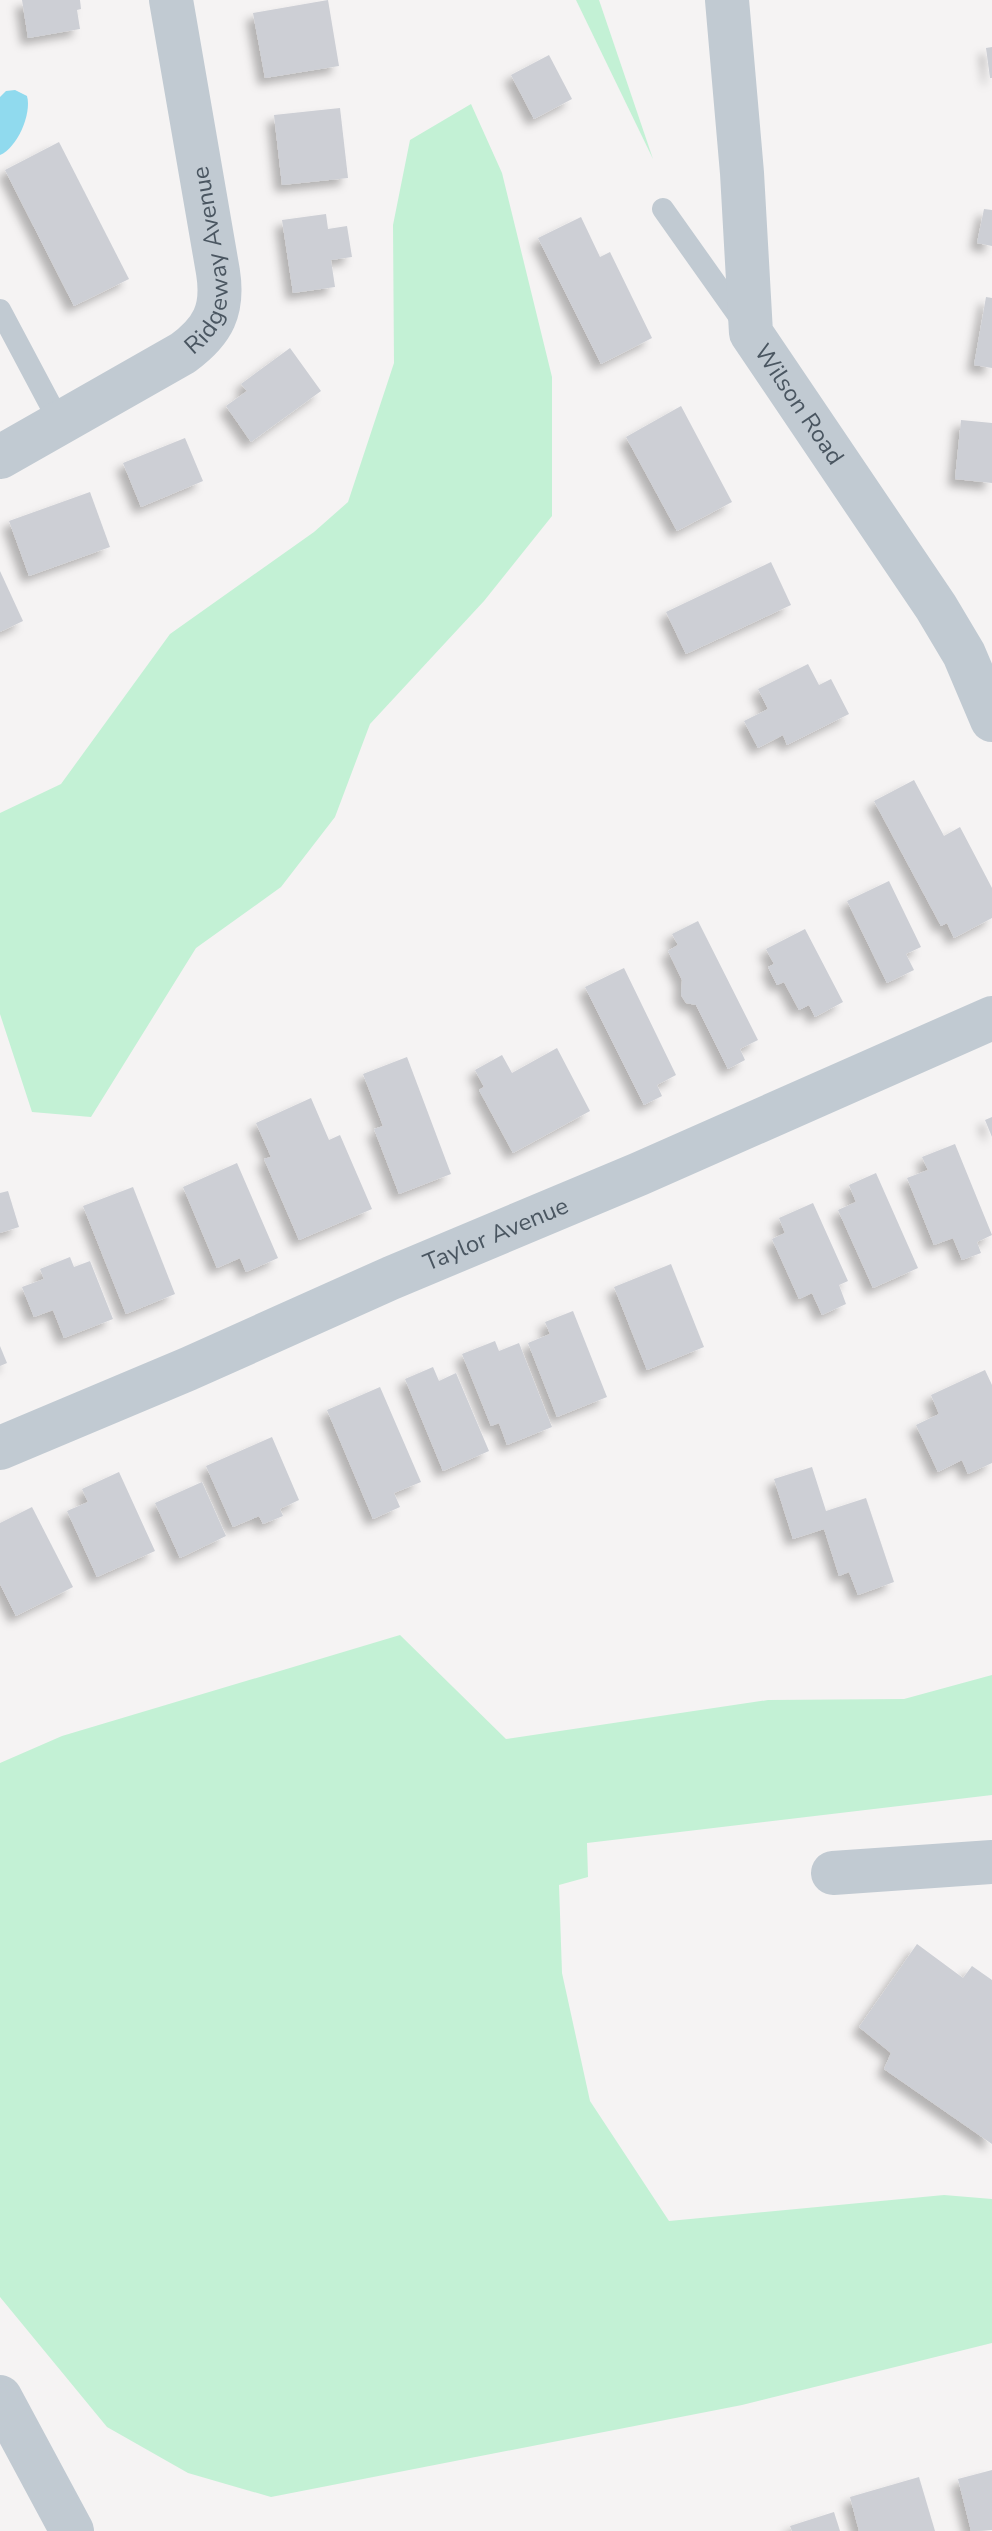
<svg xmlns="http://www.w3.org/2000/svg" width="992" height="2531" font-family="'Nunito Sans',sans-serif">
<defs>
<filter id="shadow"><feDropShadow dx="-7" dy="7" stdDeviation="4" flood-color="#0004"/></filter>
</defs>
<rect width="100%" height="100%" fill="#f5f3f3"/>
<g fill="#c3f1d5">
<polygon points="576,0 599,0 653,159"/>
<polygon points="471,104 502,173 552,377 552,516 484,601 370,724 335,817 281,887 196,948 91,1117 32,1112 0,1014 0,813 61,784 170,634 314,532 348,502 394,363 393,225 410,140"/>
<polygon points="400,1635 506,1739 768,1700 904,1699 992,1675 992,1795 587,1843 588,1877 559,1885 562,1973 590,2101 669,2221 944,2195 992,2199 992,2343 742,2405 271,2497 188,2473 107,2427 0,2297 0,1763 62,1736"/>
</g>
<path fill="#90daee" d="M15 90 27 96C32 114 17 148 0 155V97L6 91Z"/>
<g fill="#cdcfd5" filter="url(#shadow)">
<polygon points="22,0 80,0 81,9 77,10 80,29 28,38"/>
<polygon points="328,0 339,66 265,78 253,13"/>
<polygon points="992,47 992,78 990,78 986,48"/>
<polygon points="549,55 572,99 534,119 511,75"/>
<polygon points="340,108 348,178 282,185 274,115"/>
<polygon points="59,142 129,279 74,306 5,170"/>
<polygon points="984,209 992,210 992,246 977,243"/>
<polygon points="326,214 328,229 347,226 352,257 331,260 335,287 293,293 282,220"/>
<polygon points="581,217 600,257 610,252 652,338 601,364 538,238"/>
<polygon points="986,297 992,298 992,368 974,365"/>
<polygon points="290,348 321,391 251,442 226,406 247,391 241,384"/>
<polygon points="681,406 732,502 677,531 626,437"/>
<polygon points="961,420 992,423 992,483 955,479"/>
<polygon points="185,438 203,481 141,507 123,463"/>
<polygon points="90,492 110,547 29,576 9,521"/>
<polygon points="771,562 791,605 686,654 666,612"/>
<polygon points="0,571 23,621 0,632"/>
<polygon points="808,664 819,685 831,679 849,714 787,745 783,735 758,748 744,721 768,709 758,689"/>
<polygon points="914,780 944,836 960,827 992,888 992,918 954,938 947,923 941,926 874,801"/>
<polygon points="889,881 921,947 906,954 914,970 887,983 847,901"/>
<polygon points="698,921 758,1040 740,1049 745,1060 728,1069 696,1005 686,1003 681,995 682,980 668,951 678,945 672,934"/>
<polygon points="805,929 843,1002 815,1017 809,1005 799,1010 784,982 777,985 768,967 774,964 766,949"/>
<polygon points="624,968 676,1075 657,1085 662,1096 644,1105 585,987"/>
<polygon points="557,1048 590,1111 513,1153 479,1090 484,1087 475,1070 502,1055 512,1073"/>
<polygon points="407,1057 451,1174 399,1194 374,1129 383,1126 363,1074"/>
<polygon points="311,1098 329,1140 340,1135 372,1209 299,1240 264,1159 271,1157 256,1123"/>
<polygon points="992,1117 992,1137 985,1120"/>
<polygon points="955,1144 992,1235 977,1242 981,1253 962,1260 953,1238 934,1245 907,1178 928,1170 922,1157"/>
<polygon points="237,1163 278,1258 246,1272 240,1258 217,1268 183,1187"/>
<polygon points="876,1173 918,1268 873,1288 838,1210 856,1202 849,1185"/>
<polygon points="133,1187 175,1294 126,1314 83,1206"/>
<polygon points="8,1191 19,1227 0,1233 0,1193"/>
<polygon points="813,1203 848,1281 839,1285 846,1304 822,1315 812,1293 799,1299 772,1239 785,1233 779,1218"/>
<polygon points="70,1257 74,1267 90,1261 113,1319 64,1338 53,1310 34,1317 22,1287 44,1279 40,1269"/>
<polygon points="671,1264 704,1347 647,1370 614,1287"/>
<polygon points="573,1311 607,1397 557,1417 528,1343 550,1334 545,1322"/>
<polygon points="495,1341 499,1351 519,1343 552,1427 507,1445 499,1423 491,1426 462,1354"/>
<polygon points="0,1346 7,1363 0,1366"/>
<polygon points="433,1367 439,1381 456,1373 489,1451 443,1471 405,1379"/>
<polygon points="985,1370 992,1385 992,1463 968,1474 962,1460 938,1472 916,1425 939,1414 931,1395"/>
<polygon points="380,1387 421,1482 394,1493 400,1507 373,1519 327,1410"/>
<polygon points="272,1437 299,1500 280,1509 283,1516 263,1524 259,1516 233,1527 206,1466"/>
<polygon points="812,1467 826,1511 866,1498 894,1582 858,1595 849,1572 839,1576 824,1529 793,1539 774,1479"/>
<polygon points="119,1472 155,1551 97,1577 67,1511 88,1502 82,1489"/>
<polygon points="202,1482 226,1536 180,1558 155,1503"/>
<polygon points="32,1507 73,1587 16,1616 0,1584 0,1523"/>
<polygon points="917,1944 963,1978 972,1966 992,1980 992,2144 884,2069 891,2053 859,2027"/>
<polygon points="992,2470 992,2530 971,2531 958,2479"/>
<polygon points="919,2477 935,2531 859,2531 850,2497"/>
<polygon points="834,2512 840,2531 792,2531 790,2526"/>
</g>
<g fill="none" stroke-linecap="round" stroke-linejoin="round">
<g stroke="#c1cad2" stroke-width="22">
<polyline points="663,209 743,322"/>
<polyline points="0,310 60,423"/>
</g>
<g stroke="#c1cad2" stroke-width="44">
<path id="s1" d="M727 0 742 173 751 333 936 607 964 654 992 720"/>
<path id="s2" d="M0 457 183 353C213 331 224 310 218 272L171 0"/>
<path id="s3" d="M0 1448 188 1369 391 1278 639 1174 992 1018"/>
<polyline points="833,1873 992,1862"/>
<polyline points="0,2397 72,2531"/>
</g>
</g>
<g text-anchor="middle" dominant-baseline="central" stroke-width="7" stroke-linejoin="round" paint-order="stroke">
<g font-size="24" fill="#4a5661" stroke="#fff">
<text stroke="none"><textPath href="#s2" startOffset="314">Ridgeway Avenue</textPath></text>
<text stroke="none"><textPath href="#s1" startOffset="420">Wilson Road</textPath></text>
<text stroke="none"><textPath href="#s3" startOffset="540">Taylor Avenue</textPath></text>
</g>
</g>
</svg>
